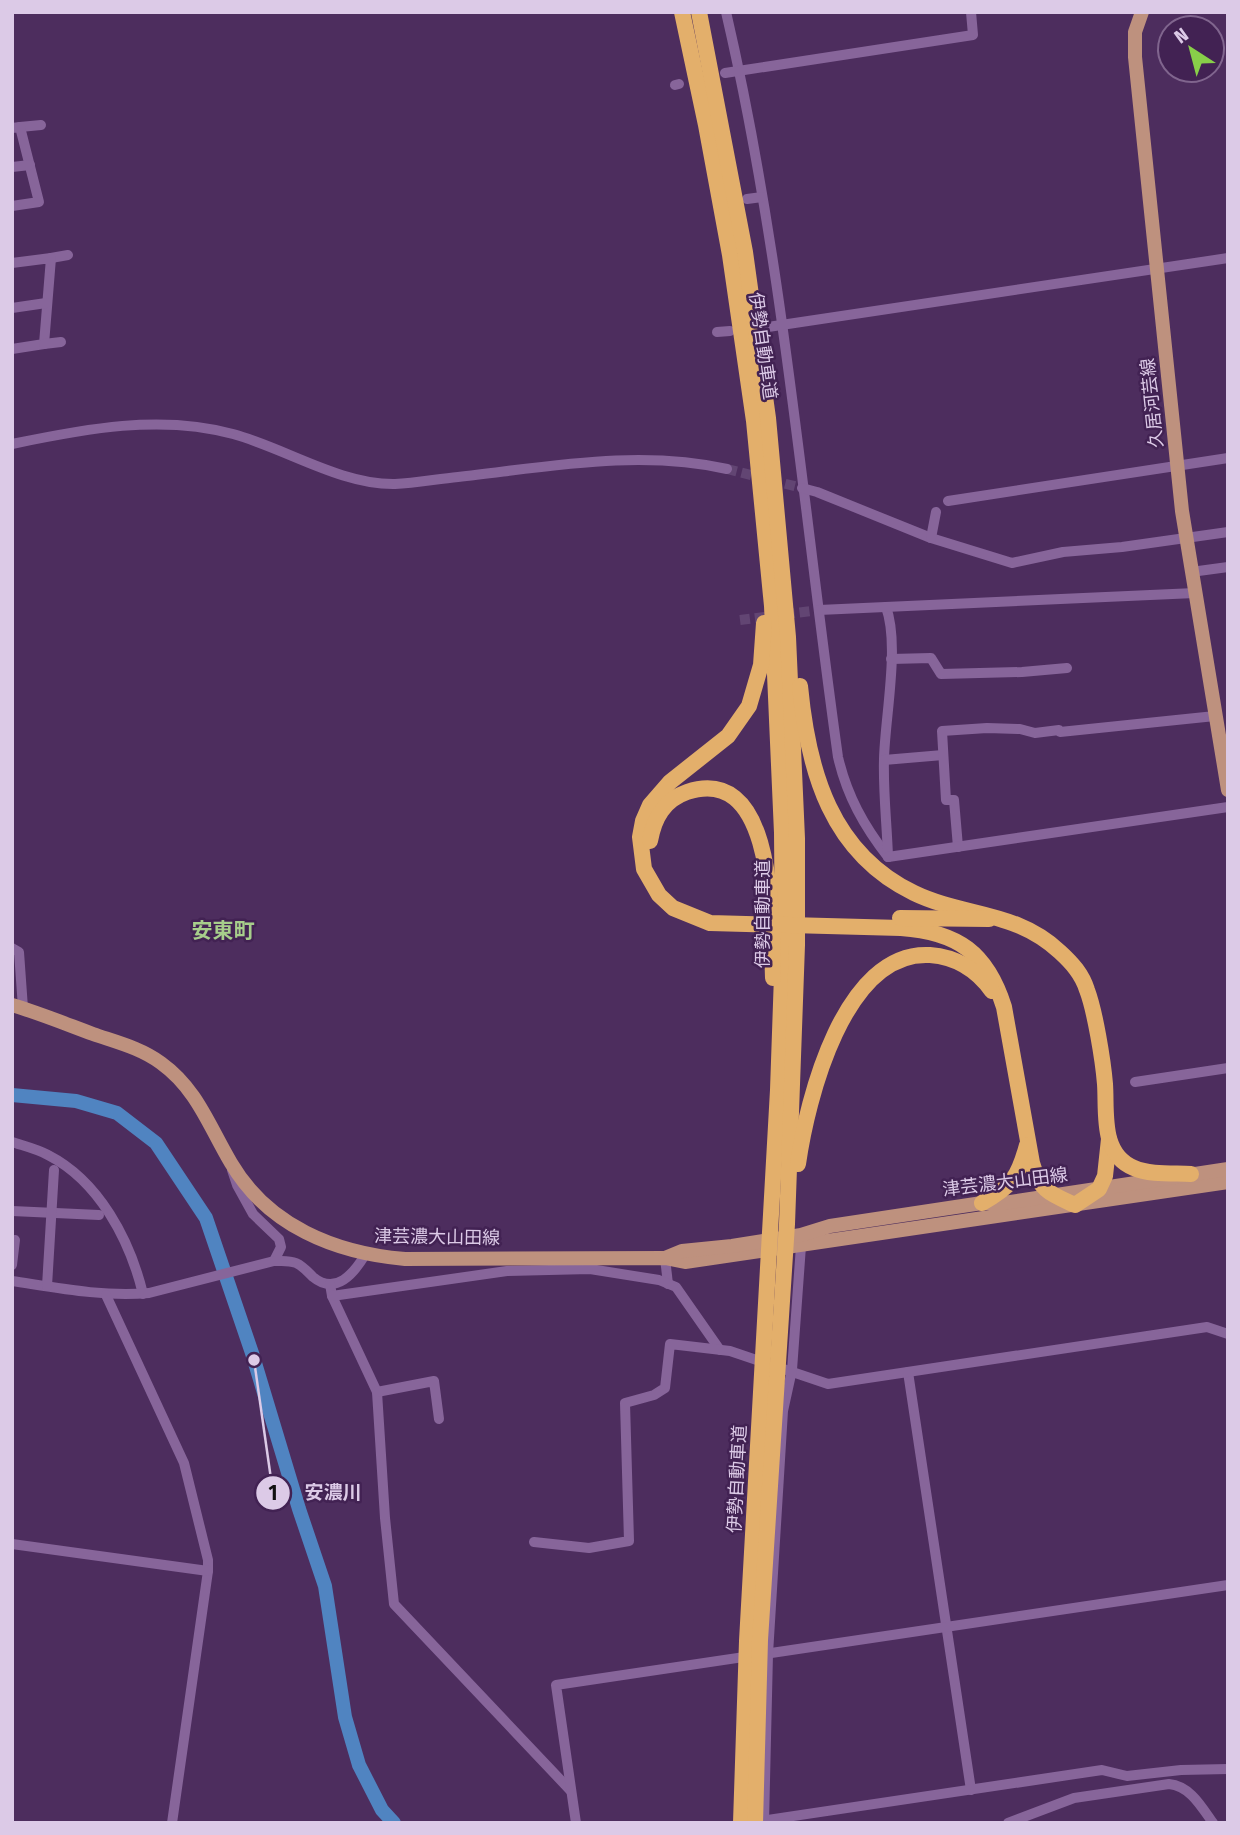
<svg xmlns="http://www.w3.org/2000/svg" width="1240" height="1835" font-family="'Fira Sans Condensed','Noto Sans JP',sans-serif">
<rect width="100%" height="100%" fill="#4d2d5e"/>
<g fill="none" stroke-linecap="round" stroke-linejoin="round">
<polyline stroke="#5084c1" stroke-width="14" points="12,1095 76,1101 117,1113 156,1143 206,1218 252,1353 299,1509 325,1586 345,1717 359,1765 382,1810 394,1823"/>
<g stroke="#624573" stroke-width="10" stroke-dasharray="10 5" stroke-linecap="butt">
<polyline points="727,469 802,488"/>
<polyline points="740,620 819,610"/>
</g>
<g stroke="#87659a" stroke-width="10">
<path d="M726 12C783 257 803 509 838 757 847 796 864 826 888 857"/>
<polyline points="725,73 973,35 971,12"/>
<polyline points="675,85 679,84"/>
<polyline points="20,127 41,125"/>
<polyline points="12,128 20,127 39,202 12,206"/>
<polyline points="12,167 30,165"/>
<polyline points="747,199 762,197"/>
<polyline points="51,258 68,255"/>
<polyline points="12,263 51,258 44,344 12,349"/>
<polyline points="12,308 46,303"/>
<polyline points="768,327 1228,258"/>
<polyline points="717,332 730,331"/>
<polyline points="44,344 61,342"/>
<path d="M12 444C84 429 161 414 233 434 285 448 341 485 395 484 416 483 437 479 458 477 547 467 639 449 727 469"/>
<polyline points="802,488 817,492 931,538 1012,563 1063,552 1122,547 1228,532"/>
<polyline points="948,501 1228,458"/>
<polyline points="931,538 936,512"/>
<polyline points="1191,572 1228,567"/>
<path d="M886 607C900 645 885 717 884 759 883 792 887 825 888 857"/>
<polyline points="819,610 1195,593"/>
<polyline points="891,659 931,658 941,674 1022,672 1067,668"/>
<polyline points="884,760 943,755"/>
<polyline points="958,847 954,800 946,800 942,731 987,728 1020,729 1035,733 1059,730 1060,732 1215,716"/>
<polyline points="888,857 1228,807"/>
<polyline points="12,948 19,952 23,1008"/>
<polyline points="1135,1082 1228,1068"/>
<path d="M12 1142C24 1146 37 1149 48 1155 99 1181 130 1240 143 1294"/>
<polyline points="232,1170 237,1185 253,1214 279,1239 281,1247 274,1261"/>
<polyline points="12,1211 99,1215"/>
<polyline points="665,1258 668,1284"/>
<polyline points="12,1265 15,1240"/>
<path d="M12 1281C58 1288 103 1297 149 1293L274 1261C282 1261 289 1260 296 1263 303 1266 308 1272 313 1277 336 1296 354 1273 365 1255"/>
<polyline points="330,1284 332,1296 377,1392 385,1518 394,1604 571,1791"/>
<polyline points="47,1286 54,1170"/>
<polyline points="106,1295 184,1463 208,1560 208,1571 172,1823"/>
<polyline points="332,1296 507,1271 590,1269 659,1280 676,1287 720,1350"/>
<polyline points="908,1372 971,1790"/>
<polyline points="377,1392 434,1381 439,1419"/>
<polyline points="534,1542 589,1548 629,1541 625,1403 654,1395 665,1388 670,1344 730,1351 828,1384 1207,1327 1228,1334"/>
<polyline points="12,1544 208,1571"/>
<polyline points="760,1821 1102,1770 1127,1776 1181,1770 1228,1769"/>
<polyline points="576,1823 556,1685 1228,1585"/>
<polyline points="764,1823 768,1654 783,1411 792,1370 801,1246"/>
<path d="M1008 1823 1074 1798 1169 1784C1190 1786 1201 1806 1213 1823"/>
</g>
<g stroke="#be917e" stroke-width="14">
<polyline points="1142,12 1135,32 1135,57 1182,511 1228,790"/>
<path d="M12 1005C39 1013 66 1024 93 1034 116 1042 141 1048 161 1063 197 1089 209 1126 231 1163 268 1226 335 1253 405 1259L665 1258 685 1262 1228 1182"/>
<polyline points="665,1258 682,1251 732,1246 801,1235 830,1226 982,1203 1004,1203 1228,1169"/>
</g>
<g stroke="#e3af6b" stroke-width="16">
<polyline points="682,12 706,125 730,255 754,421 772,606 782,833 783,946 778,1090 747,1641 741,1823"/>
<polyline points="699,12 745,252 768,418 788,637 797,838 797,945 787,1224 760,1640 755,1823"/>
<path d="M764 623 761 665 749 706 728 736 670 782 650 805 643 821 640 837 644 869 659 895 673 908 710 923 901 928C958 932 987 953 1004 1007L1032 1163C1040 1191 1050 1194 1075 1205L1099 1189 1105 1176 1109 1139"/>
<path d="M800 686C808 771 831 853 914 893 964 917 1015 910 1060 952 1072 963 1082 974 1087 990 1095 1011 1103 1060 1105 1084 1107 1112 1100 1154 1134 1168 1150 1175 1174 1173 1191 1174"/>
<path d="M650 841C654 818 664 800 687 792 778 762 771 928 773 978"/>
<polyline points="900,918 989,919"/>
<path d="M798 1164C807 1100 844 950 930 955 957 957 977 970 992 991"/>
<path d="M982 1203C1012 1186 1018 1178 1027 1145"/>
</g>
</g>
<g text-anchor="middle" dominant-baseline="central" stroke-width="5" stroke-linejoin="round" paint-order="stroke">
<g font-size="18" fill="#dccae7" stroke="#422253">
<text transform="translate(763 346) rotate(82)">伊勢自動車道</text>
<text transform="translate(1152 403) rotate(-96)">久居河芸線</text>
<text transform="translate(763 914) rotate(-90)">伊勢自動車道</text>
<text transform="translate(1005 1182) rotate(-7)">津芸濃大山田線</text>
<text transform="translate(437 1237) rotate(1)">津芸濃大山田線</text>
<text transform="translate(737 1479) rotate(-87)">伊勢自動車道</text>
</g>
<g font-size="21" font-weight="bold" fill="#a7ce8b" stroke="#422253">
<text x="223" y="931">安東町</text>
</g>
</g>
<path fill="none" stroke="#dccae7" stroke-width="2.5" d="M254 1360L273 1493"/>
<g fill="#dccae7" stroke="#422253" stroke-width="2.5">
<circle cx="254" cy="1360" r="7"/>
<circle cx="273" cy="1493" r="18"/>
</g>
<g font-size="21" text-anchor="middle" font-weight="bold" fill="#111">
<text x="273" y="1500">1</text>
</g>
<g font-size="19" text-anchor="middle" font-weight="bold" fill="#dccae7" stroke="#422253" stroke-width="5" stroke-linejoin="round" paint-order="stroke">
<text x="333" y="1499">安濃川</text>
</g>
<rect width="1240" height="1835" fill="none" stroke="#dccae7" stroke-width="28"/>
<g transform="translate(1191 49) rotate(324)"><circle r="33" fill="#422253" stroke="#80658e" stroke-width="2"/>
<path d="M0-5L12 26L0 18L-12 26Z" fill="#88cf49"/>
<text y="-10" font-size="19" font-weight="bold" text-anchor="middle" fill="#dccae7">N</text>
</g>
</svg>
